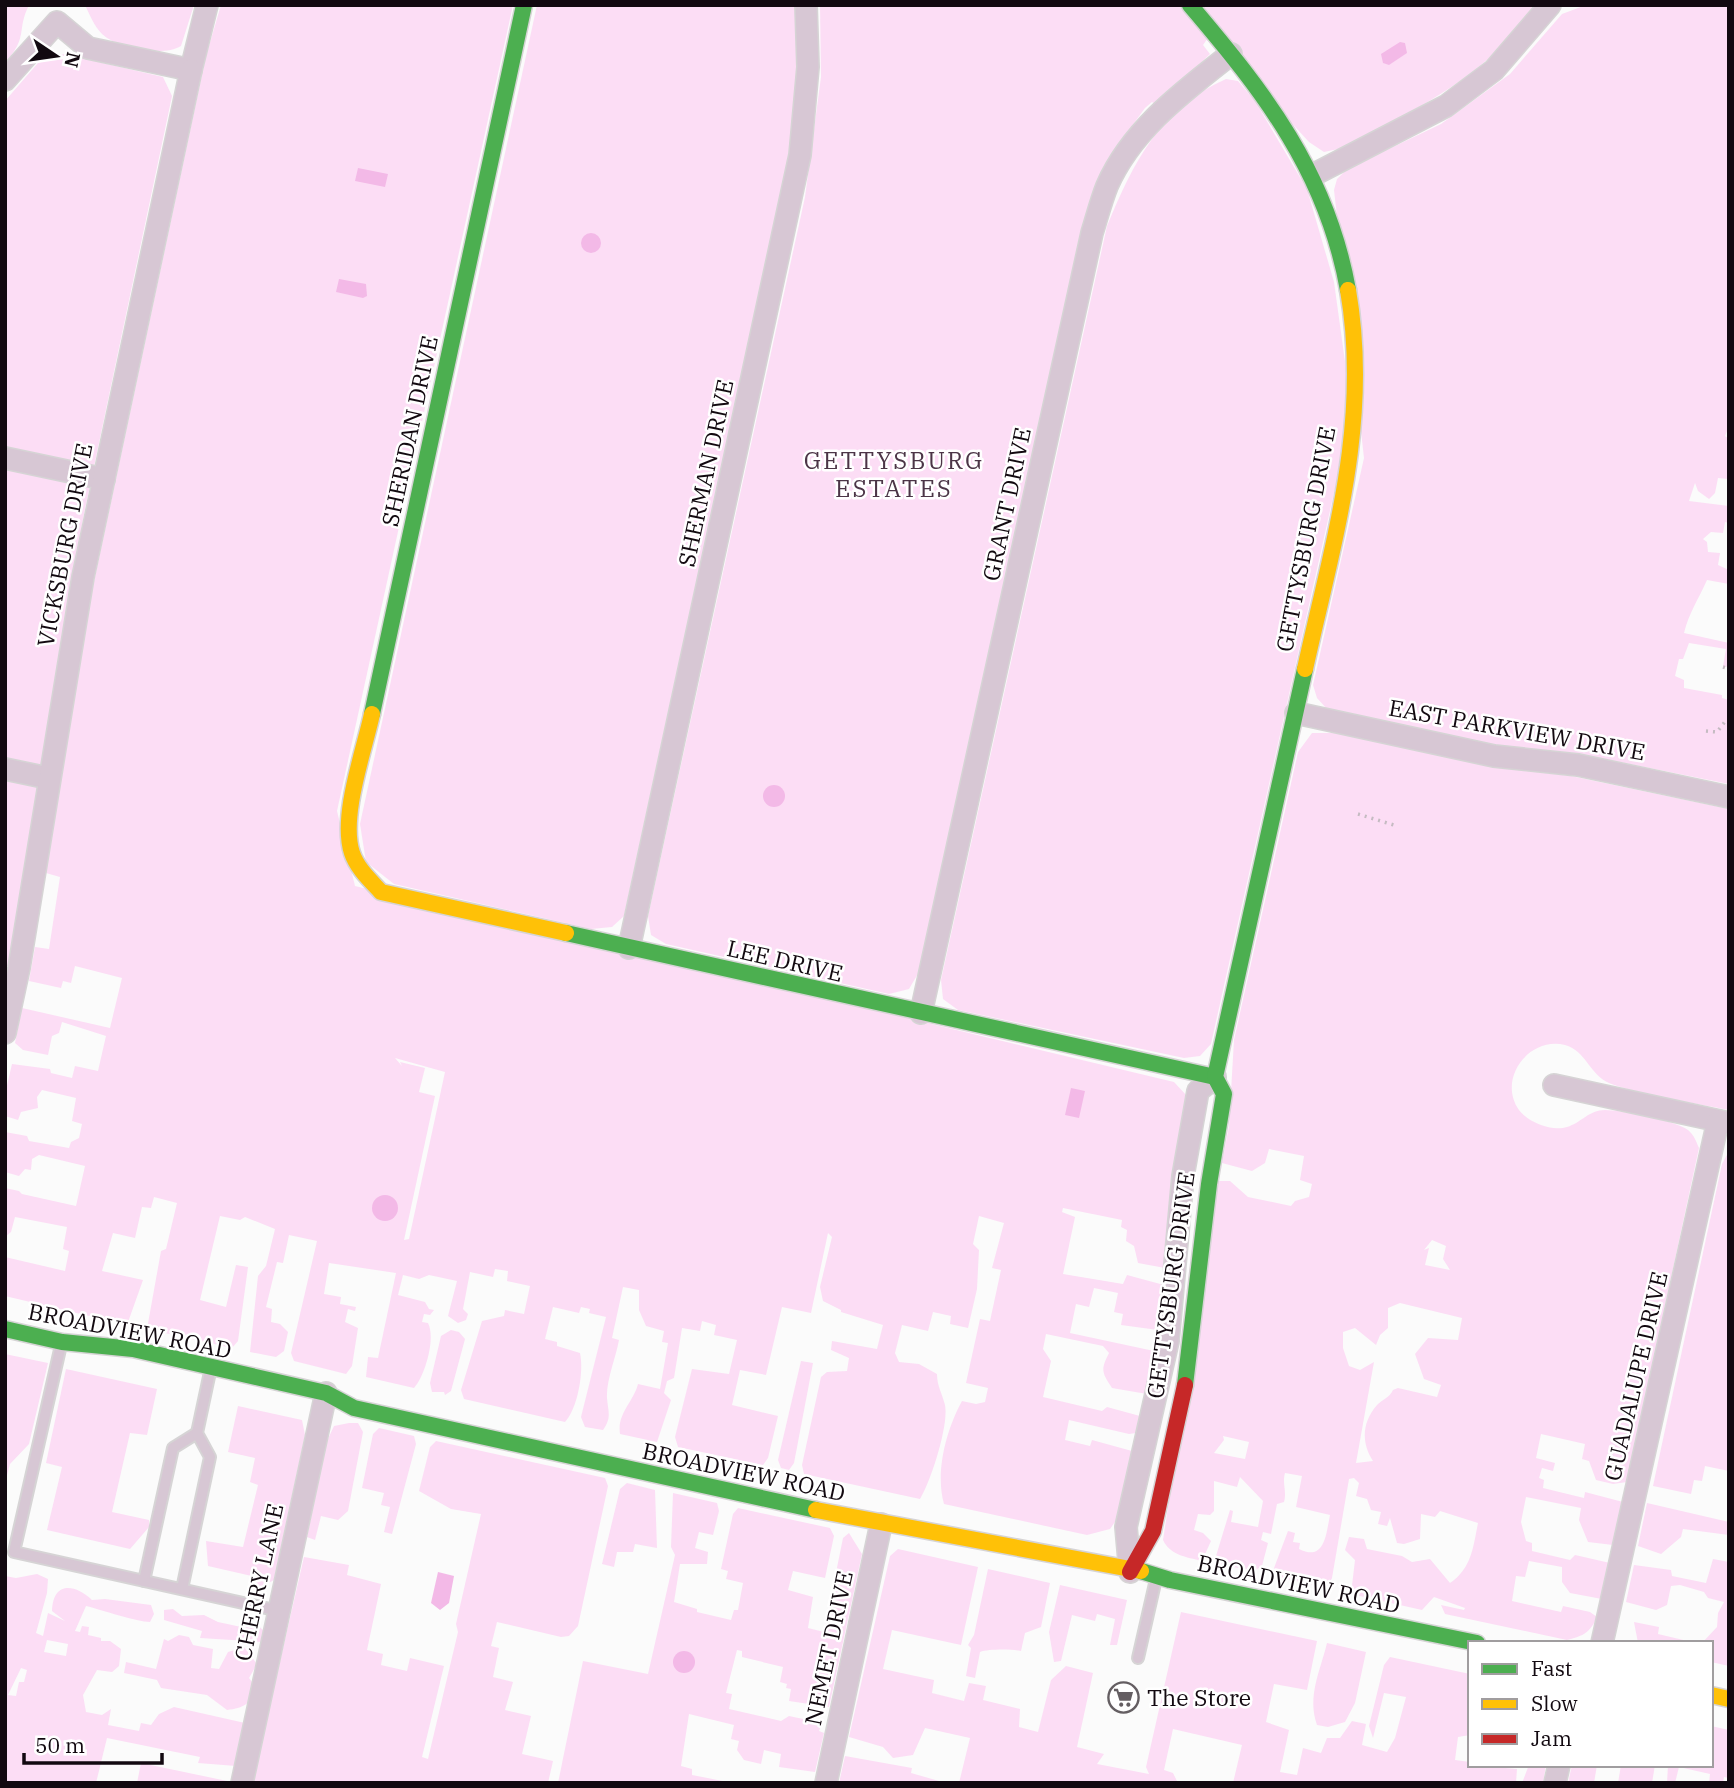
<svg xmlns="http://www.w3.org/2000/svg" width="1734" height="1788" font-family="'IBM Plex Serif',serif">
<rect width="100%" height="100%" fill="#fbfbfb"/>
<g fill="#fcddf5" fill-rule="evenodd">
<path d="M5 5H29C16 31 29 36 5 63Z"/>
<path d="M85 5H194L181 46C163 57 118 49 102 34 94 26 90 15 85 5Z"/>
<path d="M221 5H513L337 811 355 886 1174 1082 1187 1096 1167 1230 1165 1268 1138 1263 1134 1246 1126 1241 1127 1230 1121 1227 1122 1220 1063 1208 1062 1212 1075 1217 1063 1274 1123 1284 1127 1275 1164 1285 1158 1330 1121 1325 1123 1314 1114 1312 1118 1293 1094 1288 1089 1307 1076 1304 1070 1333 1154 1351 1147 1394 1112 1388C1101 1372 1101 1369 1109 1353L1103 1346 1046 1334 1043 1349 1051 1361 1043 1397 1102 1411 1107 1407 1140 1416 1136 1433 1129 1434 1069 1420 1065 1440 1090 1446 1092 1440 1132 1451 1117 1519 1110 1529 1087 1535 944 1504C935 1473 946 1430 962 1401L976 1404 985 1402 988 1388 966 1383 980 1319 990 1321 1001 1270 992 1268 1004 1223 979 1216 973 1244 979 1250 977 1289 968 1328 950 1324 951 1316 933 1312 928 1331 902 1325 895 1353 899 1362 919 1364 937 1374C937 1386 942 1393 945 1405 949 1425 931 1481 920 1499L804 1474 802 1465 821 1377 827 1372 847 1371 849 1358 831 1350 832 1341 877 1349 883 1325 841 1312V1310L823 1301 820 1287 832 1237 828 1233 811 1313 782 1307 766 1375 740 1370 732 1405 778 1416 768 1458 763 1465 678 1447 675 1437 692 1369 729 1374 737 1340 714 1335 716 1325 702 1321 700 1331 682 1328 674 1378 667 1381 664 1393 671 1400 657 1442 620 1434C617 1413 633 1403 638 1384L660 1389 668 1343 662 1342 664 1331 646 1326 639 1310V1290L623 1287 612 1338 619 1340C616 1357 606 1381 607 1398 608 1412 612 1417 603 1430L585 1427 581 1417 606 1317 589 1313 590 1309 581 1307 579 1313 553 1307 545 1339 557 1342V1346L580 1353C584 1371 578 1408 565 1422L464 1399 461 1390 482 1321 504 1316 505 1310 524 1314 530 1286 507 1281 508 1271 495 1269 493 1277 470 1272 463 1309 468 1314 466 1320 458 1323 448 1316 457 1281 429 1275 419 1279 403 1275 398 1295 425 1302 429 1309 434 1310 430 1315 424 1314 422 1322 428 1323C436 1338 425 1376 414 1388L366 1377 368 1357 378 1358 396 1273 329 1263 324 1294 341 1297 340 1304 356 1307 355 1311 348 1309 345 1322 358 1328 352 1366 346 1374 294 1361 291 1353 317 1241 289 1235 283 1263 277 1262 266 1307 272 1309 271 1322 280 1324 288 1332 284 1351 276 1357 250 1352 258 1276 266 1266 275 1229 245 1217 240 1220 220 1216 200 1300 226 1307 236 1265 248 1267 238 1341 232 1348 147 1329 161 1251 166 1249 177 1203 154 1197 151 1208 142 1207 135 1238 113 1233 102 1271 143 1280 127 1325 5 1296V1257L65 1271 69 1251 63 1249 67 1227 15 1217 11 1232 5 1237V1188L19 1191 22 1194 76 1206 85 1166 39 1155 32 1159 31 1170 25 1169 19 1176 5 1172V1132L27 1136 29 1141 69 1148 71 1142 79 1138 82 1124 72 1121 76 1098 42 1090 37 1097 38 1108 21 1112 18 1120 5 1116V1094L12 1064 50 1069 51 1073 72 1078 75 1066 98 1071 106 1036 62 1022 59 1033 52 1036 48 1055 23 1050 15 1043 22 1008 110 1028 122 978 75 966 71 983 63 981 61 988 29 981 35 947 49 949 60 877 46 873 82 638 206 56ZM395 1058 445 1072 409 1239 404 1240 435 1096 419 1092 425 1068 400 1062 402 1066Z"/>
<polygon points="537,5 797,5 799,90 788,160 624,916 612,927 591,929 394,884 366,862 360,824"/>
<path d="M820 5H1536C1529 19 1519 28 1509 39 1460 90 1404 115 1343 148L1324 152 1309 142 1210 35 1203 45 1210 54 1157 105 1152 102 1145 108C1109 157 1091 190 1077 249L919 972 909 989 889 994 666 944 651 935 648 916 805 197 821 77Z"/>
<path d="M1586 5H1729V426L1725 436 1729 439 1728 479 1718 478 1715 493 1709 499 1698 491 1695 483 1689 501 1729 506V523L1725 522 1723 533 1711 532 1703 539 1707 542 1708 552 1720 553 1718 565 1729 570V584L1707 580C1698 600 1689 613 1684 633L1729 643V667L1723 666 1726 649 1689 643 1683 659H1679L1675 676 1684 680V688L1722 695V698L1729 700V784L1575 753 1494 745 1327 709 1317 698 1313 685 1364 458 1334 190 1337 179 1347 169 1441 124 1510 74 1562 14Z"/>
<polygon points="64,54 163,77 172,96 83,519 8,966 5,966 5,101 38,63"/>
<path d="M1226 79 1238 81 1255 101 1307 189 1334 282 1347 376 1342 457 1211 1044 1200 1056 1184 1058 958 1010 943 999 941 980 1107 226C1133 163 1160 108 1226 79Z"/>
<path d="M1312 733H1335L1502 768 1571 776 1729 809V1110C1695 1103 1639 1095 1609 1083 1590 1075 1586 1051 1565 1045 1529 1036 1497 1079 1519 1110 1528 1122 1551 1132 1567 1127 1581 1123 1589 1110 1605 1110 1621 1110 1676 1121 1688 1130 1694 1135 1696 1141 1699 1148L1627 1482 1613 1484 1596 1480 1589 1461 1582 1459 1585 1444 1541 1434 1536 1458 1555 1463 1553 1471 1542 1468 1539 1478 1544 1480 1543 1488 1584 1498 1585 1492 1623 1502 1613 1545 1588 1542 1579 1520 1581 1508 1526 1497 1521 1522 1526 1541 1532 1543V1551L1570 1560 1575 1555 1610 1563 1602 1599 1570 1593 1562 1582V1567L1529 1561 1525 1577 1516 1576 1512 1601 1561 1612 1563 1606 1590 1612 1597 1617C1590 1633 1583 1636 1567 1640L1445 1614 1441 1605 1464 1610 1465 1608 1434 1597 1422 1610 1351 1594 1355 1560 1345 1550 1349 1537 1364 1539 1367 1549 1402 1556 1412 1562 1430 1559 1450 1583C1472 1568 1473 1547 1478 1523L1440 1511 1435 1517 1421 1514 1420 1539 1404 1544 1397 1543 1390 1518 1387 1526 1378 1524 1381 1512 1371 1510 1367 1499 1356 1496 1359 1483 1354 1478 1349 1479 1332 1578 1327 1588 1277 1577 1274 1568 1288 1531 1295 1533 1293 1542 1300 1543 1299 1549C1325 1562 1326 1534 1330 1515L1296 1507 1302 1476 1285 1473C1282 1484 1287 1491 1284 1502L1277 1504 1271 1534 1263 1532 1261 1540 1268 1543 1262 1566 1254 1571 1218 1564 1216 1556 1230 1510 1233 1511 1231 1522 1258 1527 1263 1501 1240 1477 1237 1487 1214 1481V1511L1210 1515 1198 1514 1194 1530 1203 1533 1211 1541 1202 1561C1186 1557 1170 1555 1163 1540L1218 1181H1230L1248 1197 1291 1206 1295 1201 1309 1197 1312 1184 1300 1180 1304 1156 1269 1149 1265 1163 1252 1171 1222 1163 1229 1126 1234 1040 1298 752ZM1432 1240 1446 1246 1443 1259 1450 1270 1425 1265 1429 1248 1424 1250ZM1400 1303 1462 1318 1458 1340 1428 1338 1415 1354 1424 1379 1441 1385 1437 1397 1398 1388 1393 1390C1389 1398 1383 1399 1377 1405 1362 1422 1361 1443 1373 1461L1356 1463 1374 1362 1360 1370 1349 1366 1343 1348V1332L1355 1328 1376 1345 1380 1335 1388 1328V1308ZM1223 1436 1249 1442 1245 1459 1214 1453 1224 1440Z"/>
<polygon points="1729,1151 1729,1471 1705,1466 1702,1481 1694,1480 1691,1494 1653,1486 1722,1164"/>
<polygon points="451,1330 459,1332 465,1339 451,1391 445,1395 444,1392 432,1392 430,1383 441,1336"/>
<polygon points="5,1354 48,1363 29,1444 10,1464 5,1483"/>
<polygon points="801,1361 813,1363 794,1463 789,1470 781,1468 778,1460"/>
<polygon points="66,1369 157,1389 147,1435 130,1433 112,1512 149,1520 149,1527 130,1549 47,1530 62,1467 46,1463"/>
<polygon points="238,1406 302,1420 305,1435 274,1580 254,1591 256,1577 208,1566 206,1541 243,1547 258,1485 250,1482 255,1458 228,1452"/>
<polygon points="349,1423 358,1423 363,1432 348,1511 338,1520 321,1516 315,1540 307,1537 327,1441 334,1426"/>
<polygon points="379,1428 414,1436 416,1444 392,1534 384,1532 390,1507 381,1505 384,1493 362,1488 373,1434"/>
<polygon points="436,1441 605,1478 608,1486 578,1626 569,1636 561,1637 497,1622 491,1646 499,1648 493,1677 513,1682 505,1710 531,1716 522,1754 553,1761 548,1783 252,1783 304,1557 349,1565 347,1575 381,1584 367,1650 383,1654 381,1665 407,1671 410,1658 444,1666 422,1757 428,1759 458,1632 456,1624 481,1514 451,1509 419,1491 430,1447"/>
<polygon points="627,1483 655,1490 657,1548 635,1544 633,1552 617,1552 614,1567 602,1564 620,1489"/>
<polygon points="673,1493 717,1503 719,1511 713,1535 699,1532 695,1548 708,1552 707,1564 680,1564 674,1602 697,1609 697,1612 731,1620 734,1610 738,1610 743,1583 726,1579 728,1571 721,1569 733,1514 738,1508 830,1528 834,1536 825,1578 793,1571 788,1590 813,1597 808,1628 824,1632 843,1538 849,1533 862,1554 829,1707 789,1701 791,1689 786,1688 787,1684 780,1682 783,1667 742,1657 742,1651 737,1650 726,1693 732,1694 729,1709 781,1721 789,1716 822,1723 819,1731 824,1733 815,1772 779,1767 781,1754 764,1750 761,1764 744,1760 737,1750 739,1741 731,1739 734,1725 689,1714 681,1766 692,1769 692,1775 733,1783 558,1783 583,1661 648,1674 675,1555 671,1547"/>
<polygon points="1647,1503 1729,1522 1729,1535 1683,1529 1681,1537 1661,1554 1638,1546"/>
<polygon points="898,1549 978,1567 961,1645 892,1630 883,1669 934,1680 932,1693 964,1701 969,1683 986,1686 983,1700 1020,1709 1019,1727 1038,1732 1051,1680 1066,1666 1093,1673 1077,1747 1104,1754 1097,1764 1149,1774 1146,1767 1181,1612 1317,1641 1307,1690 1274,1684 1266,1722 1289,1730 1280,1772 1297,1775 1303,1748 1321,1753 1327,1738 1340,1738 1352,1721 1366,1724 1362,1745 1387,1752 1395,1738 1406,1697 1384,1693 1373,1738 1369,1726 1384,1665 1390,1657 1470,1674 1470,1735 1458,1737 1455,1760 1470,1762 1470,1765 1517,1769 1516,1783 1233,1783 1242,1745 1173,1729 1164,1770 1173,1773 1178,1783 959,1783 970,1738 925,1728 913,1755 893,1758 883,1747 849,1737 890,1556"/>
<polygon points="1713,1559 1729,1562 1729,1666 1711,1662 1711,1643 1702,1643 1717,1627 1718,1613 1724,1602 1708,1598 1704,1592 1680,1585 1671,1586 1667,1605 1656,1610 1626,1602 1634,1565 1671,1570 1672,1576 1706,1583"/>
<path d="M988 1569 1050 1583 1041 1627 1025 1633 1021 1651C1012 1649 988 1649 980 1652L975 1678 966 1676 971 1648 968 1645 974 1635Z"/>
<path d="M37 1574 48 1579 47 1593 36 1633 43 1636 48 1613 65 1621 52 1611C53 1581 75 1584 92 1600L105 1599 151 1605 154 1614 150 1622C137 1622 102 1610 86 1606L75 1631 80 1632 82 1626 89 1627 88 1635 101 1638V1641H110L121 1649 119 1666 112 1672 97 1670 83 1695 86 1712 102 1715 111 1709 108 1725 139 1731 141 1723 151 1725 159 1714 174 1707 245 1723 236 1766 198 1763 200 1757 107 1738 96 1783H5V1576L16 1578ZM47 1640 68 1644 66 1656 44 1652ZM21 1668 27 1670 24 1682H19L16 1696 8 1695Z"/>
<polygon points="1060,1585 1127,1600 1117,1645 1110,1645 1115,1619 1097,1614 1095,1621 1072,1615 1061,1661 1054,1662 1049,1632"/>
<polygon points="173,1609 182,1616 204,1615 218,1622 246,1628 249,1617 264,1631 262,1642 200,1638 202,1631 164,1620 164,1610"/>
<polygon points="1634,1622 1659,1627 1658,1634 1696,1643 1638,1643"/>
<path d="M179 1635 189 1637 193 1645 213 1649 211 1668 219 1669 228 1652 244 1647 257 1664 249 1678 256 1687C251 1704 244 1708 227 1710L207 1695 161 1688 157 1680 124 1673 126 1662 156 1669 164 1639 168 1641Z"/>
<path d="M1327 1643 1366 1652 1355 1703 1345 1722 1328 1727 1317 1725C1307 1696 1320 1672 1327 1643Z"/>
<polygon points="1711,1726 1729,1730 1729,1778 1724,1777 1723,1783 1709,1783 1710,1774 1679,1767 1675,1783 1667,1783 1668,1765 1711,1765"/>
<polygon points="845,1756 912,1768 911,1773 946,1783 839,1783"/>
<polygon points="141,1763 232,1782 137,1783"/>
<polygon points="1529,1765 1546,1765 1543,1783 1522,1783"/>
<polygon points="1572,1765 1597,1765 1594,1783 1568,1783"/>
<polygon points="1621,1765 1655,1765 1652,1783 1618,1783"/>
</g>
<g fill="#f3b9e7">
<polygon points="1400,42 1405,43 1407,53 1389,65 1383,63 1381,54"/>
<polygon points="358,168 388,174 385,187 355,181"/>
<circle cx="591" cy="243" r="10"/>
<polygon points="339,279 366,284 367,296 363,298 336,292"/>
<circle cx="774" cy="796" r="11"/>
<polygon points="1071,1088 1085,1091 1079,1118 1065,1115"/>
<circle cx="385" cy="1208" r="13"/>
<polygon points="438,1572 454,1576 449,1603 440,1610 431,1603"/>
<circle cx="684" cy="1662" r="11"/>
</g>
<g fill="none" stroke-linecap="round" stroke-linejoin="round">
<defs>
<g id="lane">
<polyline points="61,1345 14,1552 279,1611"/>
<polyline points="144,1581 173,1448 197,1433"/>
<polyline points="182,1589 210,1457 197,1433 210,1372"/>
<polyline points="1138,1658 1156,1579"/>
</g>
<g id="street">
<polyline points="5,80 57,22 88,48 191,70 207,5"/>
<polyline points="1313,175 1446,106 1494,70 1550,5"/>
<polyline points="5,458 104,479"/>
<polyline points="1296,713 1494,756 1578,765 1729,797"/>
<polyline points="5,769 48,778"/>
<polyline points="629,948 800,155 808,67 806,5"/>
<path d="M921 1013 1092 233C1097 217 1101 201 1107 186 1132 129 1184 91 1231 54"/>
<polyline points="5,1033 19,968 83,577 191,70"/>
<polyline points="1554,1085 1729,1123"/>
<polyline points="1130,1572 1126,1527 1168,1341 1183,1176 1198,1091 1215,1077"/>
<polyline points="1602,1643 1718,1121"/>
<polyline points="242,1783 326,1393"/>
<polyline points="826,1783 881,1524"/>
<polyline points="1555,1783 1559,1765"/>
</g>
<g id="fast">
<path d="M1190 5C1265 93 1327 173 1348 290"/>
<polyline points="372,714 524,5"/>
<polyline points="566,933 1215,1077"/>
<polyline points="5,1329 62,1342 133,1349 326,1393 354,1408 816,1510"/>
<polyline points="1185,1385 1209,1184 1224,1094 1215,1077 1305,669"/>
<polyline points="1141,1571 1170,1580 1477,1643"/>
</g>
<g id="slow">
<path d="M1305 669C1333 542 1371 422 1348 290"/>
<path d="M372 714C364 751 340 817 352 853 357 868 370 880 381 892L566 933"/>
<polyline points="816,1510 1141,1571"/>
<polyline points="1711,1695 1729,1699"/>
</g>
<polyline id="jam" points="1130,1572 1153,1531 1185,1385"/>
</defs>
<use href="#lane" stroke="#d6d4d5" stroke-width="14"/>
<use href="#street" stroke="#d6d4d5" stroke-width="24"/>
<use href="#fast" stroke="#d6d4d5" stroke-width="19"/>
<use href="#slow" stroke="#d6d4d5" stroke-width="19"/>
<use href="#jam" stroke="#d6d4d5" stroke-width="19"/>
<g stroke="#c5bbc2" stroke-width="3.5" stroke-dasharray="2 5" stroke-linecap="butt">
<polyline points="1723,667 1729,669"/>
<polyline points="1706,731 1717,732 1727,719"/>
<polyline points="1358,814 1397,826"/>
</g>
<use href="#lane" stroke="#d7c7d4" stroke-width="10"/>
<use href="#street" stroke="#d7c7d4" stroke-width="21"/>
<use href="#fast" stroke="#4caf50" stroke-width="16"/>
<use href="#slow" stroke="#ffc107" stroke-width="16"/>
<use href="#jam" stroke="#c62828" stroke-width="16"/>
</g>
<defs>
<symbol id="supermarket-ring" viewBox="-11 -11 22 22"><circle r="9.5" fill="#fff" stroke="#645e62" stroke-width="1.5"/><path d="M-6-5.5h2.5l.6 2H6L4.5 2H-2.5L-4.4-4H-6ZM-1.5 3.2a1.3 1.3 0 1 0 .1 0ZM3 3.2a1.3 1.3 0 1 0 .1 0Z" fill="#645e62"/></symbol>
</defs>
<g fill-rule="evenodd">
<use href="#supermarket-ring" x="1106" y="1680" width="35" height="35"/>
</g>
<g text-anchor="middle" dominant-baseline="central" stroke-width="5" stroke-linejoin="round" paint-order="stroke">
<g font-size="23" fill="#120910" stroke="#fff">
<text transform="translate(409 431) rotate(-78)">SHERIDAN DRIVE</text>
<text transform="translate(705 473) rotate(-78)">SHERMAN DRIVE</text>
<text transform="translate(1006 504) rotate(-78)">GRANT DRIVE</text>
<text transform="translate(1305 539) rotate(-79)">GETTYSBURG DRIVE</text>
<text transform="translate(64 545) rotate(-79)">VICKSBURG DRIVE</text>
<text transform="translate(1517 729) rotate(10)">EAST PARKVIEW DRIVE</text>
<text transform="translate(785 960) rotate(13)">LEE DRIVE</text>
<text transform="translate(1170 1285) rotate(-82)">GETTYSBURG DRIVE</text>
<text transform="translate(130 1330) rotate(11)">BROADVIEW ROAD</text>
<text transform="translate(1635 1376) rotate(-77)">GUADALUPE DRIVE</text>
<text transform="translate(744 1471) rotate(12)">BROADVIEW ROAD</text>
<text transform="translate(258 1582) rotate(-78)">CHERRY LANE</text>
<text transform="translate(1299 1583) rotate(12)">BROADVIEW ROAD</text>
<text transform="translate(828 1648) rotate(-78)">NEMET DRIVE</text>
</g>
<g font-size="23" fill="#120910" stroke="#fff" text-anchor="start">
<text x="1147" y="1697">The Store</text>
</g>
<g font-size="24" letter-spacing="2" fill="#4c3547" stroke="#fff">
<text x="894" y="460">GETTYSBURG<tspan x="894" dy="28">ESTATES</tspan></text>
</g>
</g>
<rect width="1734" height="1788" fill="none" stroke="#120910" stroke-width="14"/>
<rect x="1468" y="1641" width="245" height="126" fill="#ffffff" stroke="#a09d9f" stroke-width="2"/>
<rect x="1482" y="1664" width="35" height="10" fill="#4caf50" stroke="#a09d9f" stroke-width="2"/>
<text x="1531" y="1676" font-size="21" fill="#120910">Fast</text>
<rect x="1482" y="1699" width="35" height="10" fill="#ffc107" stroke="#a09d9f" stroke-width="2"/>
<text x="1531" y="1711" font-size="21" fill="#120910">Slow</text>
<rect x="1482" y="1734" width="35" height="10" fill="#c62828" stroke="#a09d9f" stroke-width="2"/>
<text x="1531" y="1746" font-size="21" fill="#120910">Jam</text>
<g transform="translate(56 56) rotate(103)" stroke="#ffffff" stroke-width="5" paint-order="stroke">
<path d="M0-5L12 26L0 18L-12 26Z" fill="#120910"/>
<text y="-10" font-size="19" font-weight="bold" text-anchor="middle" fill="#120910">N</text>
</g>
<path d="M24 1753v10h138v-10" fill="none" stroke="#120910" stroke-width="3.5"/>
<text x="35" y="1753" font-size="21" fill="#120910" stroke="#ffffff" stroke-width="5" paint-order="stroke">50 m</text>
</svg>
